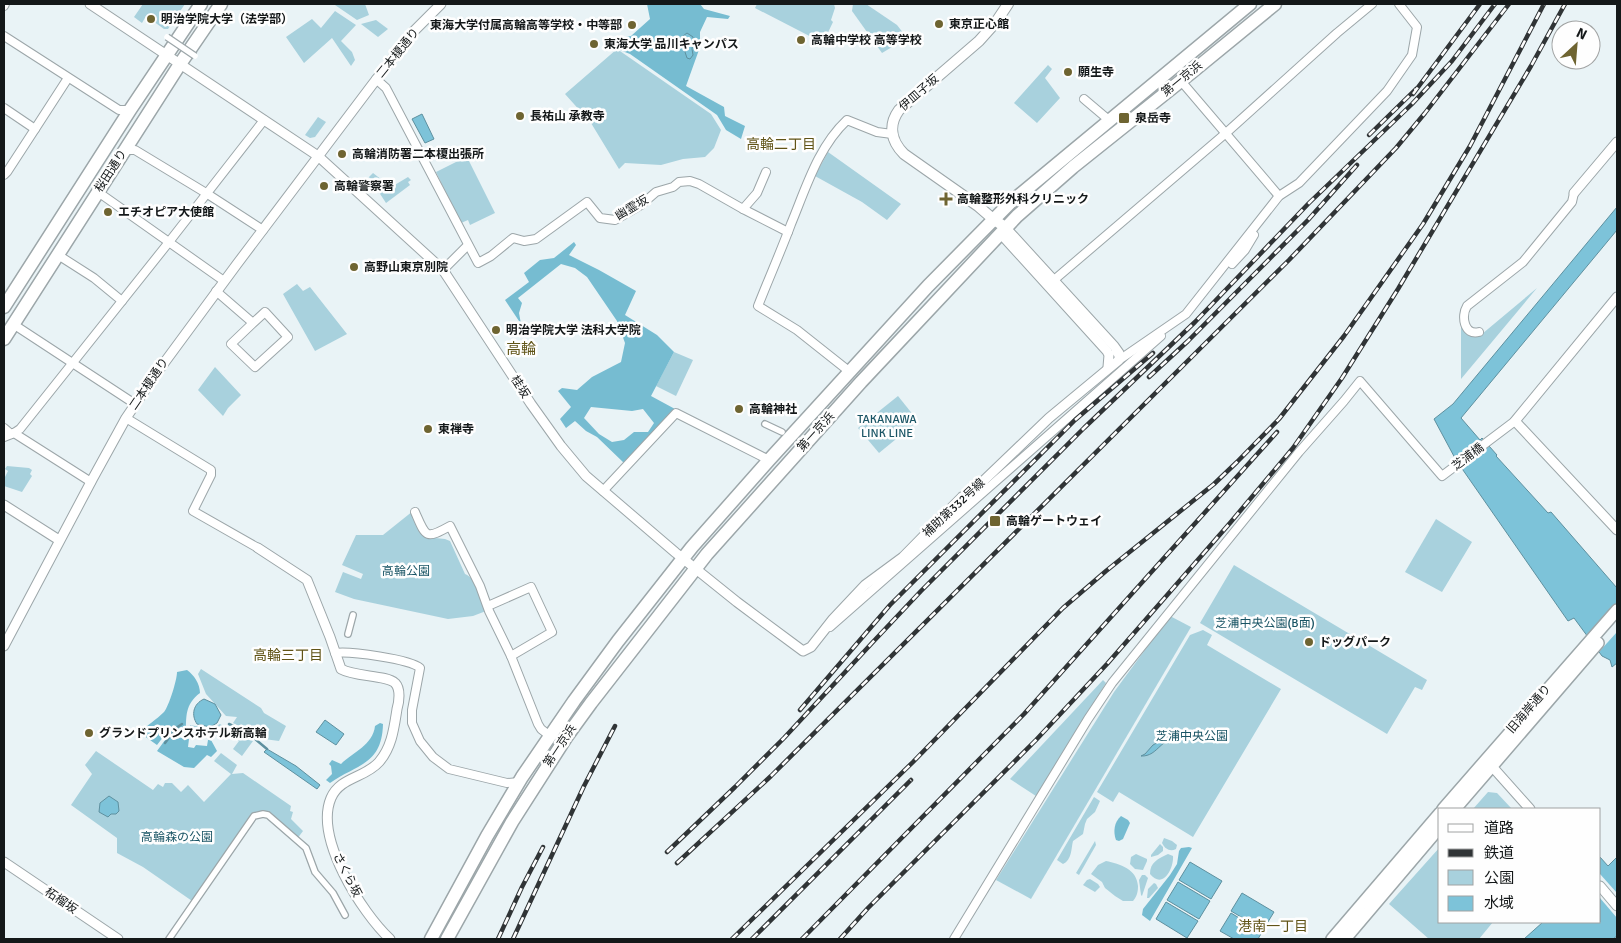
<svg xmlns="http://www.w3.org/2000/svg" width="1621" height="943" font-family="Signika,'Noto Sans JP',sans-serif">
<rect width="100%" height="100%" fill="#e9f3f6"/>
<g fill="#a8d1dd">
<polygon points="143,4 185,4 168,29 164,29 146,16 142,23 134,17"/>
<polygon points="336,4 356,4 358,5 365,4 369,15 357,20 335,5"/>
<polygon points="757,4 834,4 835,8 831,20 833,22 823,43 755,8"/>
<polygon points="853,4 866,4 897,25 907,38 882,53 852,11"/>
<polygon points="335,11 356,25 341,41 352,52 355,60 351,66 332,38 304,63 286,37 312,19 321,28"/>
<polygon points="376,20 388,29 378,37 361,24"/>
<polygon points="617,49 711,114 721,130 714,148 705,157 683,159 661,165 625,163 619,169 591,123 565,94"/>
<polygon points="1048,65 1052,69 1045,78 1060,98 1037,123 1014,103"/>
<polygon points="318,117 326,122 315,137 310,138 305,135"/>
<polygon points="828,152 901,204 887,220 862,202 815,176"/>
<polygon points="462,159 464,161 468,159 495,213 470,225 468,220 461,223 436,172"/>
<polygon points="373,173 382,180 388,189 408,177 411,180 408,182 410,185 386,203 369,177"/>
<polygon points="297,284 303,291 310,287 347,334 315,351 283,294"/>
<polygon points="1537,288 1461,379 1461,325 1468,333 1480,333 1482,334"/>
<polygon points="674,352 693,360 676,396 656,386"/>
<polygon points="215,367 241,395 228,408 223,416 198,390"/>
<polygon points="898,396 918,421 879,453 858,428"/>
<polygon points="7,466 29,468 32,470 30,474 32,476 22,492 4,486 4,479 8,471 5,469"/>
<path d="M413 511 425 537 445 539 450 541 465 574C477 579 482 599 486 611L473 616 448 619 354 599 335 592 343 572 361 579 363 574 342 565 356 535H383Z"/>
<polygon points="1436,519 1472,542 1442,592 1405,572"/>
<polygon points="1234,565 1427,680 1422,690 1415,687 1387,734 1200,623"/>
<polygon points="1170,616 1191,627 1031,899 996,880 1114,692"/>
<polygon points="1203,630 1212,635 1207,645 1281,689 1193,837 1119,792 1113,802 1097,792 1190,635"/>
<polygon points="201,669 261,708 264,713 286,726 279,741 264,739 233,723 237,717 226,716 206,694 198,674"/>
<polygon points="1103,680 1106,683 1036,796 1010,779"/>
<polygon points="220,724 223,726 215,735 208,736 191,734 190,725 211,729"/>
<polygon points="238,731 253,741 242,756 233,749 239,741 233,737"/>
<polygon points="96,751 153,790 158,784 163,787 165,783 172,783 181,792 188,785 204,802 231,774 214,761 221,753 237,765 232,774 243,773 291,806 290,811 293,812 291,819 303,831 297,839 274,819 257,814 195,903 143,867 117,853 117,838 71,805 92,774 85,765"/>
<polygon points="1488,792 1497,793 1512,809 1473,809"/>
<path d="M1094 797 1100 801 1095 812 1087 819 1085 824 1083 834 1073 841C1071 849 1072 860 1063 864L1057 860Z"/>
<path d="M1164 838 1172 841 1177 845 1176 849C1170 852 1165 849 1162 843Z"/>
<polygon points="1095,841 1096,845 1079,875 1076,873"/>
<polygon points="1160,844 1163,847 1163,851 1158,855 1151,857 1151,855"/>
<polygon points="1440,847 1440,922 1493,922 1479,939 1429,939 1389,904"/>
<polygon points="1136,854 1147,859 1147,861 1143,870 1135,869 1130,864 1131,857"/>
<path d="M1168 854 1173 856C1174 868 1163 890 1150 874 1150 862 1158 859 1168 854Z"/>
<path d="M1106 861C1120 864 1137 869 1138 886 1138 892 1137 896 1133 901H1123L1115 896 1105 888 1102 882 1091 874 1098 865Z"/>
<polygon points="1142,875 1145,875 1148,878 1142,896 1141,895 1139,880"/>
<polygon points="1090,879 1098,884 1100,887 1095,892 1083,885 1087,880"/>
<polygon points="1154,883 1156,884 1158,888 1149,898 1147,898 1148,889"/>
</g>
<g fill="#76bcd1" fill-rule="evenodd">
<polygon points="647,4 700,4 704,9 730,16 728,19 707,17 700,32 700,47 686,86 724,107 725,116 745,126 741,139 726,130 717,115 630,54 617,49 620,38 631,36 650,19"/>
<path d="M574 242 576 245 569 255 599 270 636 291 625 315 657 335 674 352 651 396 675 409 624 463 597 437 586 431 575 421 566 428 560 419 571 407 558 391 562 388 577 390 592 377 621 362 625 343 617 321 587 277 575 268 561 264 518 298 522 303 519 313 521 324 505 300 529 282 524 273 540 260 554 258ZM591 407 632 411 643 409 654 423 648 432H634L624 440 612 442 599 434 584 418Z"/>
<path d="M187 670C194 675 200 684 200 693 185 704 186 717 186 734L167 732 157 745 140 733C148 724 156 720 164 712 169 706 177 680 177 672Z"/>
<path d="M380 723 383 724C382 765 357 764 330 783L326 780 332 774 331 766 329 764 332 760 341 764C353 752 373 745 375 726Z"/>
<polygon points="168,736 189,739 188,747 194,748 196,745 207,746 208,740 211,740 217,751 211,757 207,755 194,768 184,767 157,751"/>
<path d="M1121 816 1128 820 1130 823 1123 839 1119 841 1116 840C1113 832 1114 822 1121 816Z"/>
<polygon points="1189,847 1192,848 1150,921 1142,915 1143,909 1170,875 1177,864 1179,851 1181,848"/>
</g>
<g fill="#7dc3d9" stroke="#5e909f">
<polygon points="687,33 693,37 692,49 693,55 690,59 687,58 685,52 686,47 682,40 683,36"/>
<polygon points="422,114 434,139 425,143 412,119"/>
<polygon points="1617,207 1617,230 1461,418 1480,440 1482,438 1497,455 1496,456 1548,513 1551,512 1617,588 1617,663 1612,667 1610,660 1602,656 1574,618 1568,621 1456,460 1434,419 1453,404"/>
<path d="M204 699 215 704 221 715 217 723 210 727 197 724C191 715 193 704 204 699Z"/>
<polygon points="325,720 344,734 336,745 316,732"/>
<path d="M1171 735 1175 736 1180 741 1179 742C1161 734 1159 757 1141 756L1145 754 1153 745Z"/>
<polygon points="267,749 296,766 320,785 317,789 264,752"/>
<polygon points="109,796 118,802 119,811 116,814 111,814 108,817 99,812 100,803"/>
<polygon points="1600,857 1608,866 1617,857 1617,936 1613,939 1524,939 1543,922 1600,922"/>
<polygon points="1190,862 1222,881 1211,899 1179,880"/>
<polygon points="1178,882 1210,901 1199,919 1167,900"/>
<polygon points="1242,893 1274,912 1263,930 1231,911"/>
<polygon points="1166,902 1198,921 1187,938 1156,919"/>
<polygon points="1231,913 1262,932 1258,939 1234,939 1220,931"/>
</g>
<g fill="#e9f3f6">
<polygon points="1617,603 1617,632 1598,653 1586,639"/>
<polygon points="1600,874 1617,893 1617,918 1600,898"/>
</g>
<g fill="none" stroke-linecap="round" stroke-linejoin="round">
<g stroke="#5e909f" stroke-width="2.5">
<polyline points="229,724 248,733 267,749"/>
<polyline points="165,743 176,728 182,724"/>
</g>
<defs>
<g id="pedestrian">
<polyline points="765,424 782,432"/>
<polyline points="348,634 353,615"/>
<polyline points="169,939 254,816 263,814 268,815 306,848 315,872 333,893 345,915"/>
</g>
<g id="minor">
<polyline points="4,6 5,4"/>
<polyline points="4,36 119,110 130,110"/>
<polyline points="376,79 386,88 478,263 491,256 513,238 524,241 536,239 587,202 600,218 615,220 641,205 656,192 673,187 679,182 690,181 699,184 743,209 788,232"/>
<polyline points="1181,81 1279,196"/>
<polyline points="1084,99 1110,121"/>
<polyline points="4,108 35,129 7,172 4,175"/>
<polyline points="35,129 68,78"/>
<polyline points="124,150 135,150 206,193 263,230"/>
<polyline points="98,192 224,281"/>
<polyline points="743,209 757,193 766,172"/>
<polyline points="58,255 94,278 122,301"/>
<polyline points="1232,264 1245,250 1254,235"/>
<polyline points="443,270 468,245"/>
<polyline points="1051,277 1054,280 1226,133 1337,33 1372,4"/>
<polyline points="216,291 253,323 265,312 288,337 255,367 231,344 253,323"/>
<polyline points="13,324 135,404"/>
<path d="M1479 332C1464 336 1461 316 1467 306L1523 262 1572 202 1574 193"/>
<polyline points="1116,352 1122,358 1186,314 1279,196 1299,183 1387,91 1412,55 1417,27 1399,4"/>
<path d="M850 372 797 330 758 306C769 278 781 251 791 224 806 188 818 147 847 120L877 132 892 134"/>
<polyline points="126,418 211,470 211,475 193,511 258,548"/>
<polyline points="4,428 11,434"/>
<polyline points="14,433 91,482"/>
<polyline points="4,437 14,433 20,429 169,242 264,120"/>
<polyline points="603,491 676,413 769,460"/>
<path d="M415 512C426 537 425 540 450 526L480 586 489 611 511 656 538 724 541 729 550 736"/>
<polyline points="488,606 531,587 552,632 511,656"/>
<polyline points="830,627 1161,336"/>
<path d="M335 653C350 651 410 659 420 668L412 710V723L420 741 433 757 449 769 507 783 519 782"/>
<polyline points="954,939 1088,719 1112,683 1299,452 1344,401 1360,381 1442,476 1515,421"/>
</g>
<g id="tertiary">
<polyline points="90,4 318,156 443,270 531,404 561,446 586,476 676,553 737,602 803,651 811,647 833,619 865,585 903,557 962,497 976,488 1049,418 1119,360 1119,353 1114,346 1005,227"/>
<polyline points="1574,193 1617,142"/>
<polyline points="1000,233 1107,351 1109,355 1108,367"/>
<polyline points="1617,297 1515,421 1617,530"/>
<polyline points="4,505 59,540"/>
<path d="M258 548 307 580 330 637 341 669C355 677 386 675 395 683 401 689 399 702 397 709 394 728 392 747 379 762 365 778 340 777 331 798 314 838 362 913 390 939"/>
<polyline points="4,646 93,478 126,418 153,378 237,264 372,85 413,32 441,4"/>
<polyline points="1489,763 1530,809"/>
<polyline points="4,862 118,939"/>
<polyline points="1600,886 1617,906"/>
</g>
<path id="secondary" d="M1005 227 993 219 978 206 904 154C891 141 888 125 899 110L979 41 996 22 1008 4"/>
<g id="primary">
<polyline points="1443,809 1617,610"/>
<polyline points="1455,809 1598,643"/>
<polyline points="1332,939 1440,813"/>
<polyline points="1345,939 1440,827"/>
</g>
<g id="trunk">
<polyline points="4,307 130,110 201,4"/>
<polyline points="4,339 180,64 221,4"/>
<polyline points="431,939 487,836 522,777 574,701 618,641 692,547 769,460 928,286 1010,203 1250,4"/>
<polyline points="447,939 512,822 567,736 591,703 707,554 861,382 1017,216 1073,167 1192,72 1275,4"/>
</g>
</defs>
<use href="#pedestrian" stroke="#9ca6a9" stroke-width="8"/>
<use href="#minor" stroke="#9ca6a9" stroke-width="10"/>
<use href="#tertiary" stroke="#9ca6a9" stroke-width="11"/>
<use href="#secondary" stroke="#9ca6a9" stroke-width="12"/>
<use href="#primary" stroke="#9ca6a9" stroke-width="14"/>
<use href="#trunk" stroke="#9ca6a9" stroke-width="15"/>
<use href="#pedestrian" stroke="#fff" stroke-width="5.5"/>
<use href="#minor" stroke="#fff" stroke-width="8"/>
<use href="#tertiary" stroke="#fff" stroke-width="9"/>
<use href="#secondary" stroke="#fff" stroke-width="10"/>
<use href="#primary" stroke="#fff" stroke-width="11"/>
<use href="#trunk" stroke="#fff" stroke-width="12"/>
<defs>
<g id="rail">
<polyline points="1413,94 1480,4"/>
<polyline points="1369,135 1416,89"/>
<polyline points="1149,377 1188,341 1308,220 1357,165"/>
<polyline points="800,710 890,605 1075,420 1153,353"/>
<polyline points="667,852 735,787 784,738 872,643 921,591 1084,428 1195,322 1309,203 1412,104 1452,61 1495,4"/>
<polyline points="677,863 771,776 1289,260 1396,148 1425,113 1509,4"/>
<polyline points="498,939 522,887 543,847"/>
<polyline points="513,939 584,786 615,726"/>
<polyline points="732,939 913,762 1063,608 1106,571 1214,484 1237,462 1279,419 1344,336 1423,224 1470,146 1544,4"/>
<polyline points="752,939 911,780"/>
<polyline points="802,939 1024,714 1277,432"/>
<polyline points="840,939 868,908 1036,740 1107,664 1230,523 1293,448 1342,378 1398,289 1531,66 1565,4"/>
</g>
</defs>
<use href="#rail" stroke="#303436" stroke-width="4.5"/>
<use href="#rail" stroke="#fefefe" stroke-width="2.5" stroke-dasharray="8" stroke-linecap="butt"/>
<defs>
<polyline id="pedestrian-bridge" points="167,37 195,56"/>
</defs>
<use href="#pedestrian-bridge" stroke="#9ca6a9" stroke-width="8" stroke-linecap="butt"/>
<use href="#pedestrian-bridge" stroke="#fff" stroke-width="5.5"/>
</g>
<g fill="#6e6431" stroke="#fefefe" stroke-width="2">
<circle cx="151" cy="19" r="5"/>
<circle cx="939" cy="24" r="5"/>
<circle cx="632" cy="25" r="5"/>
<circle cx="801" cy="40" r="5"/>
<circle cx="594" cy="44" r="5"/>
<circle cx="1068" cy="72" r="5"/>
<circle cx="520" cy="116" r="5"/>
<rect x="1118" y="112" width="12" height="12" rx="2.5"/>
<circle cx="342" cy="154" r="5"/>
<circle cx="324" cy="186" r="5"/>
<path d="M943.5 191.5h5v5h5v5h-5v5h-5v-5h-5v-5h5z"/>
<circle cx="108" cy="212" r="5"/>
<circle cx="354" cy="267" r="5"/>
<circle cx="496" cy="330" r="5"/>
<circle cx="739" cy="409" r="5"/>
<circle cx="428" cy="429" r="5"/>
<rect x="989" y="515" width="12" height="12" rx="2.5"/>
<circle cx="1309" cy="642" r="5"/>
<circle cx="89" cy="733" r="5"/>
</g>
<g text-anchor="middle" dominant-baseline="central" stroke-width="5" stroke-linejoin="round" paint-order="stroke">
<g font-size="12" font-weight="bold" fill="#141819" stroke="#fefefe" text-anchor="start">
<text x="161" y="19">明治学院大学（法学部）</text>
<text x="949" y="24">東京正心館</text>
<text x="622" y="25" text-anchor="end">東海大学付属高輪高等学校・中等部</text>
<text x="811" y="40">高輪中学校 高等学校</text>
<text x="604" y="44">東海大学 品川キャンパス</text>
<text x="1078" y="72">願生寺</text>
<text x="530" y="116">長祐山 承教寺</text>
<text x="1135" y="118">泉岳寺</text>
<text x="352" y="154">高輪消防署二本榎出張所</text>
<text x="334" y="186">高輪警察署</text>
<text x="957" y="199">高輪整形外科クリニック</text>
<text x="118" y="212">エチオピア大使館</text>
<text x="364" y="267">高野山東京別院</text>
<text x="506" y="330">明治学院大学 法科大学院</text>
<text x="749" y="409">高輪神社</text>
<text x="438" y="429">東禅寺</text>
<text x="1006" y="521">高輪ゲートウェイ</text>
<text x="1319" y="642">ドッグパーク</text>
<text x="99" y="733">グランドプリンスホテル新高輪</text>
</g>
<g font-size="12" fill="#141819" stroke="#fefefe">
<text transform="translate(398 53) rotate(-51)">二本榎通り</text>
<text transform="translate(1182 79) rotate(-39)">第一京浜</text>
<text transform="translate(919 93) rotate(-41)">伊皿子坂</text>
<text transform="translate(111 171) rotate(-57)">桜田通り</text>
<text transform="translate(632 208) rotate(-31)">幽霊坂</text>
<text transform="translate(149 384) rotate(-56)">二本榎通り</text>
<text transform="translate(520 387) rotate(57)">桂坂</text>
<text transform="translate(816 432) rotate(-48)">第一京浜</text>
<text transform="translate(1468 457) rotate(-37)">芝浦橋</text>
<text transform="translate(954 508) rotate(-43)">補助第332号線</text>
<text transform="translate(1529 709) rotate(-49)">旧海岸通り</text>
<text transform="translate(560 746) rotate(-56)">第一京浜</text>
<text transform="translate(347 875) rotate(63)">さくら坂</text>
<text transform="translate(61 901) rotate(34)">柘榴坂</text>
</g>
<g font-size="12" fill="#195464" stroke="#fefefe">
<text x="887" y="419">TAKANAWA<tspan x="887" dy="14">LINK LINE</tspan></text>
<text x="406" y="571">高輪公園</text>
<text x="1265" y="623">芝浦中央公園(B面)</text>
<text x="1192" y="736">芝浦中央公園</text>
<text x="177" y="837">高輪森の公園</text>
</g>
<g font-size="14" fill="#605417" stroke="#fefefe">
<text x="781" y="144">高輪二丁目</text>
<text x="288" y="655">高輪三丁目</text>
<text x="1273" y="926">港南一丁目</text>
</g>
<g font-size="15" fill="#605417" stroke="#fefefe">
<text x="521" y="349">高輪</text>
</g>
</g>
<rect width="1621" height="943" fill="none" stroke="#141819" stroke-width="10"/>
<rect x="1438" y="808" width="162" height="115" fill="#fefefe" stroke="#a0a2a2"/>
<rect x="1448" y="824" width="25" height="8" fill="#ffffff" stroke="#a0a2a2"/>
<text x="1484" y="833" font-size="15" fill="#141819">道路</text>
<rect x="1448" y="849" width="25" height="8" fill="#303436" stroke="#a0a2a2"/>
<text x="1484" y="858" font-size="15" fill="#141819">鉄道</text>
<rect x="1448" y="870" width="25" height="15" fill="#a8d1dd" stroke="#a0a2a2"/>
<text x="1484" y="883" font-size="15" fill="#141819">公園</text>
<rect x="1448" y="896" width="25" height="15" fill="#7dc3d9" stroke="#a0a2a2"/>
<text x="1484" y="908" font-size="15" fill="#141819">水域</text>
<g transform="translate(1576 45) rotate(26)"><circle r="24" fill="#fefefe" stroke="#a0a2a2"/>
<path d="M0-4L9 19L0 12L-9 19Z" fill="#6e6431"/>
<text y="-8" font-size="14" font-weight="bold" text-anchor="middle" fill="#141819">N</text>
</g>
</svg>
